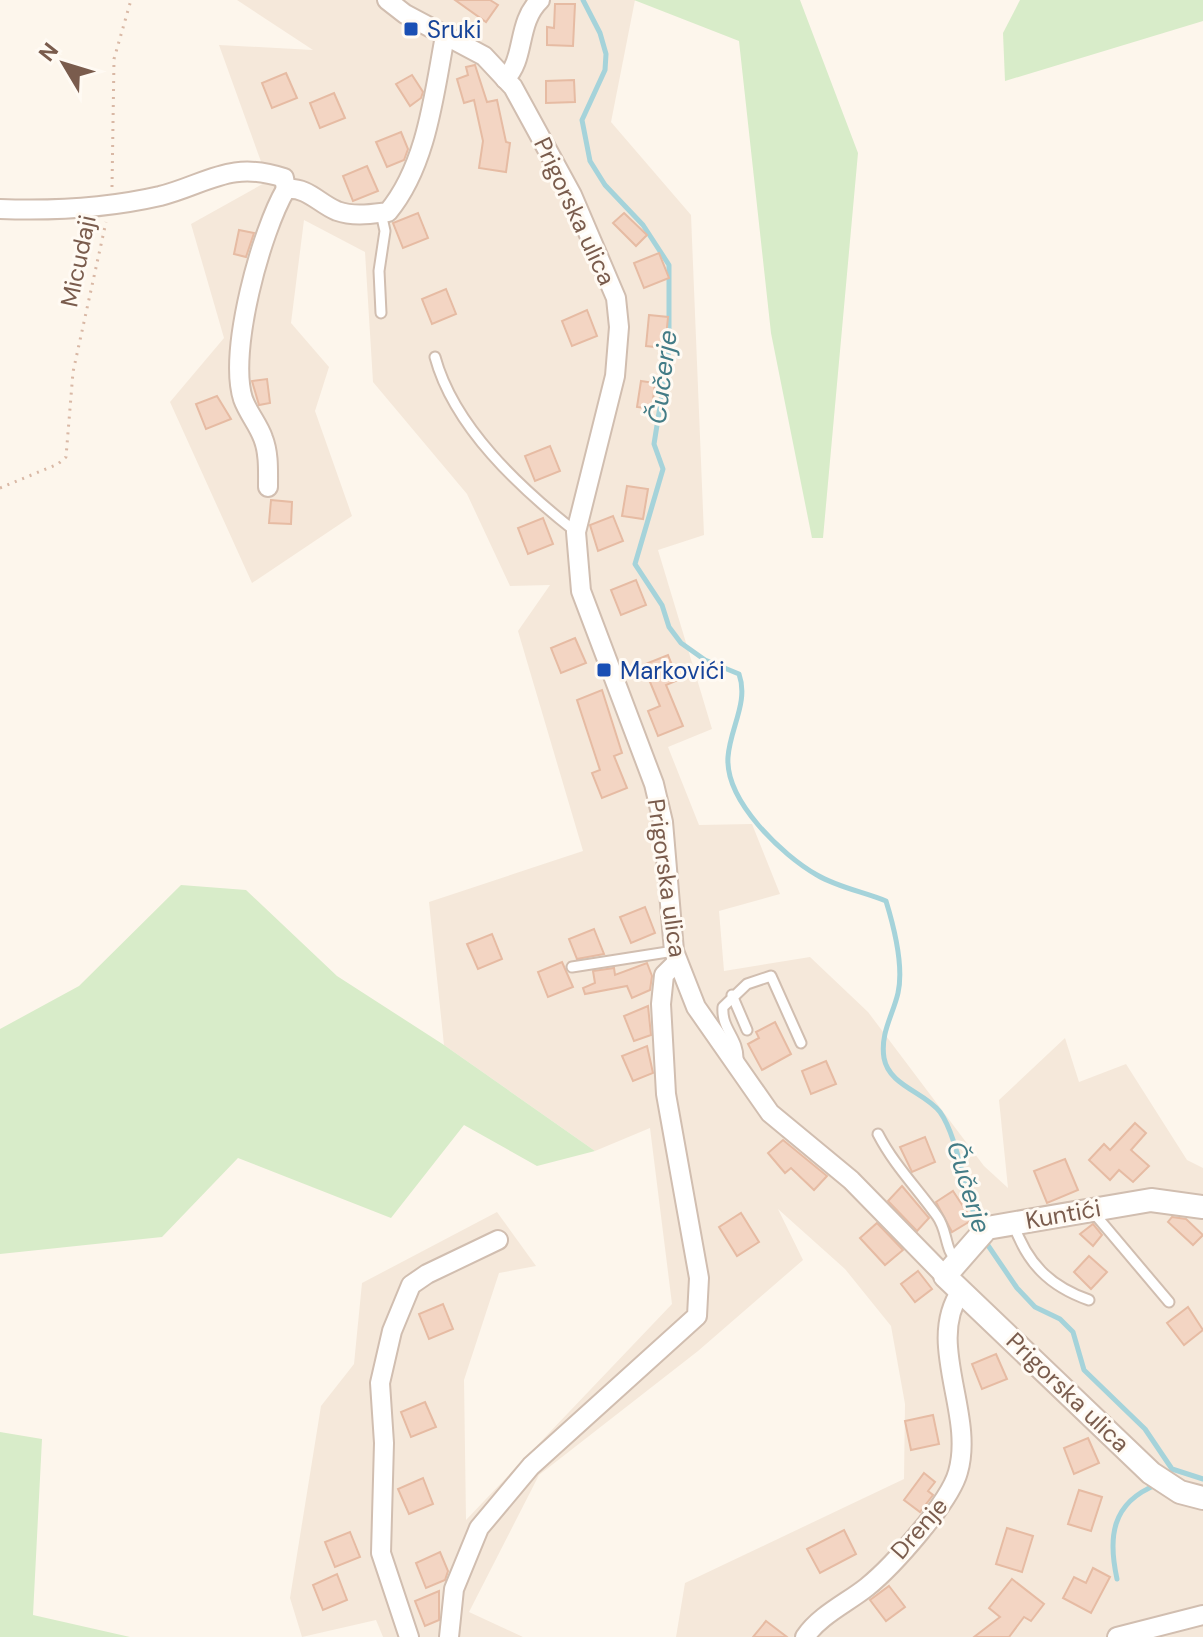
<svg xmlns="http://www.w3.org/2000/svg" width="1203" height="1637" font-family="'DM Sans',sans-serif">
<rect width="100%" height="100%" fill="#fdf6ec"/>
<polygon fill="#f5e8da" points="237,0 635,0 611,122 691,215 704,535 658,550 712,729 668,747 699,825 752,824 780,894 719,911 724,971 810,957 868,1012 984,1166 1008,1188 999,1100 1065,1038 1079,1082 1126,1064 1187,1160 1203,1168 1203,1637 676,1637 685,1583 904,1479 905,1404 891,1326 845,1269 778,1209 803,1260 698,1351 539,1475 469,1612 523,1637 383,1637 376,1620 302,1637 290,1598 321,1406 354,1364 362,1283 497,1212 536,1266 499,1273 464,1380 466,1520 672,1304 650,1128 595,1151 444,1045 429,902 583,851 518,631 550,585 510,586 467,494 373,382 365,252 304,220 291,323 329,367 315,411 352,516 252,583 170,402 224,338 191,224 268,181 219,45 313,50"/>
<g fill="#d8ecc9">
<polygon points="634,0 800,0 858,153 823,538 812,538 771,333 739,41"/>
<polygon points="1020,0 1203,0 1203,21 1005,81 1003,33"/>
<polygon points="181,885 246,890 337,976 444,1045 595,1151 537,1166 464,1125 391,1218 238,1158 162,1237 0,1254 0,1029 79,986"/>
<polygon points="0,1432 42,1439 33,1615 130,1637 0,1637"/>
</g>
<g fill="none" stroke-linecap="round" stroke-linejoin="round">
<g stroke="#a5d3da" stroke-width="5">
<path d="M583 0 600 33 606 54 605 70 582 120 590 161 605 185 643 225 669 265V350L654 444 663 469 635 564 662 605 669 627 681 643 705 660 739 674C749 702 730 728 728 757 725 801 782 855 817 875 837 887 864 892 886 901 894 927 904 966 898 993 893 1015 880 1033 884 1058 889 1086 925 1092 940 1112 958 1137 965 1195 979 1228"/>
<polyline points="985,1241 1017,1288 1035,1307 1060,1319 1073,1332 1084,1370 1145,1429 1172,1469 1203,1479"/>
<path d="M1117 1579C1108 1538 1111 1503 1156 1485"/>
</g>
</g>
<g fill="#f3d5c3" stroke="#e6bba3" stroke-width="2">
<polygon points="455,0 490,0 498,5 486,22"/>
<polygon points="555,4 575,4 573,46 547,45 547,27 554,28"/>
<polygon points="475,65 487,102 497,100 506,142 510,143 506,172 479,168 483,141 474,100 464,103 457,79 468,75 466,67"/>
<polygon points="286,73 297,98 272,108 262,83"/>
<polygon points="412,75 423,92 421,98 410,106 396,84"/>
<polygon points="574,80 575,102 546,103 546,81"/>
<polygon points="334,93 345,118 320,128 310,103"/>
<polygon points="401,132 408,149 404,160 387,167 376,142"/>
<polygon points="367,166 378,191 353,201 343,176"/>
<polygon points="418,213 428,238 403,248 393,223"/>
<polygon points="624,213 647,235 636,246 613,223"/>
<polygon points="239,230 254,233 246,257 234,254"/>
<polygon points="659,253 669,278 644,288 634,263"/>
<polygon points="446,289 456,314 432,324 422,299"/>
<polygon points="587,310 597,336 572,346 562,321"/>
<polygon points="649,315 668,317 665,348 646,346"/>
<polygon points="267,379 270,403 259,405 252,381"/>
<polygon points="641,381 655,383 652,409 637,407"/>
<polygon points="217,396 231,419 206,429 196,404"/>
<polygon points="550,446 560,471 535,481 525,456"/>
<polygon points="627,486 648,489 643,519 622,516"/>
<polygon points="271,500 292,502 291,524 269,523"/>
<polygon points="613,516 623,541 598,551 590,525"/>
<polygon points="543,518 553,544 528,554 518,528"/>
<polygon points="636,580 646,605 621,615 611,590"/>
<polygon points="575,638 586,663 561,673 551,648"/>
<polygon points="668,655 678,680 666,685 683,726 658,736 648,711 660,706 643,665"/>
<polygon points="602,690 622,753 614,756 627,788 602,798 592,773 600,770 577,700"/>
<polygon points="645,907 655,933 631,943 620,917"/>
<polygon points="594,929 604,954 577,959 569,939"/>
<polygon points="492,934 502,959 478,969 467,944"/>
<polygon points="562,962 573,987 548,997 538,972"/>
<polygon points="647,963 652,976 650,990 632,998 627,986 585,994 583,988 595,983 593,971 614,968 615,975"/>
<polygon points="648,1006 651,1035 634,1041 624,1016"/>
<polygon points="775,1022 791,1054 762,1070 748,1044 759,1038 756,1032"/>
<polygon points="647,1046 653,1073 633,1081 622,1056"/>
<polygon points="826,1061 836,1084 811,1094 802,1071"/>
<polygon points="1135,1123 1146,1133 1131,1150 1149,1166 1133,1182 1119,1170 1110,1180 1089,1160 1104,1144 1110,1150"/>
<polygon points="925,1137 935,1162 912,1172 900,1147"/>
<polygon points="783,1140 827,1176 814,1190 791,1168 785,1173 768,1153"/>
<polygon points="1065,1159 1078,1190 1047,1203 1034,1171"/>
<polygon points="902,1186 929,1218 917,1231 888,1201"/>
<polygon points="953,1191 972,1220 952,1232 936,1202"/>
<polygon points="741,1213 759,1242 737,1256 719,1227"/>
<polygon points="1172,1217 1186,1219 1203,1235 1193,1245 1168,1222"/>
<polygon points="877,1223 903,1250 885,1265 860,1238"/>
<polygon points="1093,1224 1102,1235 1093,1246 1080,1234"/>
<polygon points="1089,1256 1107,1272 1091,1289 1074,1272"/>
<polygon points="918,1271 932,1289 915,1302 901,1284"/>
<polygon points="443,1304 453,1329 429,1339 419,1314"/>
<polygon points="1188,1307 1203,1330 1184,1345 1167,1323"/>
<polygon points="996,1354 1007,1379 982,1389 972,1364"/>
<polygon points="425,1402 436,1427 411,1437 401,1412"/>
<polygon points="933,1415 939,1444 911,1450 905,1421"/>
<polygon points="1088,1438 1099,1463 1074,1474 1064,1448"/>
<polygon points="924,1473 935,1482 928,1491 933,1495 920,1512 904,1500"/>
<polygon points="423,1478 433,1504 409,1514 398,1489"/>
<polygon points="1079,1490 1102,1497 1091,1531 1068,1524"/>
<polygon points="1007,1528 1033,1536 1022,1572 996,1564"/>
<polygon points="844,1530 856,1554 820,1573 807,1549"/>
<polygon points="350,1532 360,1557 335,1567 325,1542"/>
<polygon points="440,1552 448,1571 445,1580 426,1588 416,1563"/>
<polygon points="1093,1568 1110,1577 1091,1613 1063,1598 1074,1577 1086,1583"/>
<polygon points="337,1574 347,1600 323,1610 313,1585"/>
<polygon points="1012,1579 1044,1604 1031,1621 1024,1617 1009,1637 974,1637 1000,1617 989,1608"/>
<polygon points="889,1586 905,1607 886,1621 870,1600"/>
<polygon points="439,1591 439,1620 425,1626 415,1601"/>
<polygon points="766,1621 787,1637 753,1637"/>
</g>
<g fill="none" stroke-linecap="round" stroke-linejoin="round">
<defs>
<g id="service">
<polyline points="381,313 379,271 385,231 381,213"/>
<path d="M435 357C454 427 520 488 576 532"/>
<polyline points="572,967 674,951"/>
<polyline points="732,995 747,1030"/>
<path d="M738 1060C739 1038 721 1029 723 1007L747 984 771 976 801 1043"/>
<path d="M878 1134C894 1165 917 1188 937 1216 948 1231 944 1248 957 1262"/>
<polyline points="1093,1212 1169,1302"/>
<path d="M1013 1223C1027 1263 1049 1286 1089 1300"/>
</g>
<g id="minor">
<polyline points="387,0 405,14 484,56 513,87 572,195 616,298 619,327 615,376 576,532 581,591 654,784 663,822 674,951 696,1007 770,1113 851,1180 945,1276"/>
<path d="M505 79C526 59 516 23 540 0"/>
<path d="M0 209C53 211 108 208 160 196 207 184 230 160 284 178L286 189"/>
<path d="M268 487C268 471 269 453 263 438 258 424 248 413 243 399 228 352 261 231 286 189 308 187 318 203 337 211 354 217 371 214 388 212 427 165 434 94 445 36"/>
<polyline points="409,1637 381,1553 384,1443 380,1383 392,1331 411,1285 427,1274 498,1240"/>
<polyline points="449,1637 454,1589 479,1528 531,1466 697,1316 699,1278 666,1094 661,1004 664,975 677,962"/>
<path d="M805 1637C820 1615 847 1603 867 1587 893 1566 950 1502 958 1472 975 1413 925 1343 961 1291"/>
<polyline points="1117,1637 1203,1615"/>
</g>
<polyline id="tertiary" points="1203,1207 1151,1200 987,1228 945,1276 1151,1473 1180,1492 1203,1498"/>
</defs>
<use href="#service" stroke="#d1beb0" stroke-width="13"/>
<use href="#minor" stroke="#d1beb0" stroke-width="22"/>
<use href="#tertiary" stroke="#d1beb0" stroke-width="26"/>
<g stroke="#d9b8a5" stroke-width="3" stroke-dasharray="2 6" stroke-linecap="butt">
<polyline points="112,187 114,59 131,0"/>
<polyline points="0,488 58,464 66,457 73,372 106,222"/>
</g>
<use href="#service" stroke="#fff" stroke-width="9"/>
<use href="#minor" stroke="#fff" stroke-width="18"/>
<use href="#tertiary" stroke="#fff" stroke-width="22"/>
</g>
<g fill="#1a4fb4" stroke="#fffaf3" stroke-width="3">
<rect x="403" y="21" width="16" height="16" rx="4"/>
<rect x="596" y="662" width="16" height="16" rx="4"/>
</g>
<g text-anchor="middle" dominant-baseline="central" stroke-width="6" stroke-linejoin="round" paint-order="stroke">
<g font-size="24" fill="#164399" stroke="#fffaf3" text-anchor="start">
<text x="427" y="29">Sruki</text>
<text x="620" y="670">Markovići</text>
</g>
<g font-size="24" fill="#7a5c4d" stroke="#fffaf3">
<text transform="translate(575 211) rotate(65)">Prigorska ulica</text>
<text transform="translate(78 261) rotate(-78)">Micudaji</text>
<text transform="translate(667 878) rotate(82)">Prigorska ulica</text>
<text transform="translate(1063 1214) rotate(-10)">Kuntići</text>
<text transform="translate(1068 1392) rotate(44)">Prigorska ulica</text>
<text transform="translate(919 1528) rotate(-49)">Drenje</text>
</g>
<g font-size="26" font-style="italic" fill="#437c86" stroke="#fffaf3">
<text transform="translate(662 377) rotate(-83)">Čučerje</text>
<text transform="translate(969 1187) rotate(73)">Čučerje</text>
</g>
</g>
<g transform="translate(64 64) rotate(308)" stroke="#fffaf3" stroke-width="6" paint-order="stroke">
<path d="M0-6L14 30L0 20L-14 30Z" fill="#7a5c4d"/>
<text y="-12" font-size="22" font-weight="bold" text-anchor="middle" fill="#7a5c4d">N</text>
</g>
</svg>
